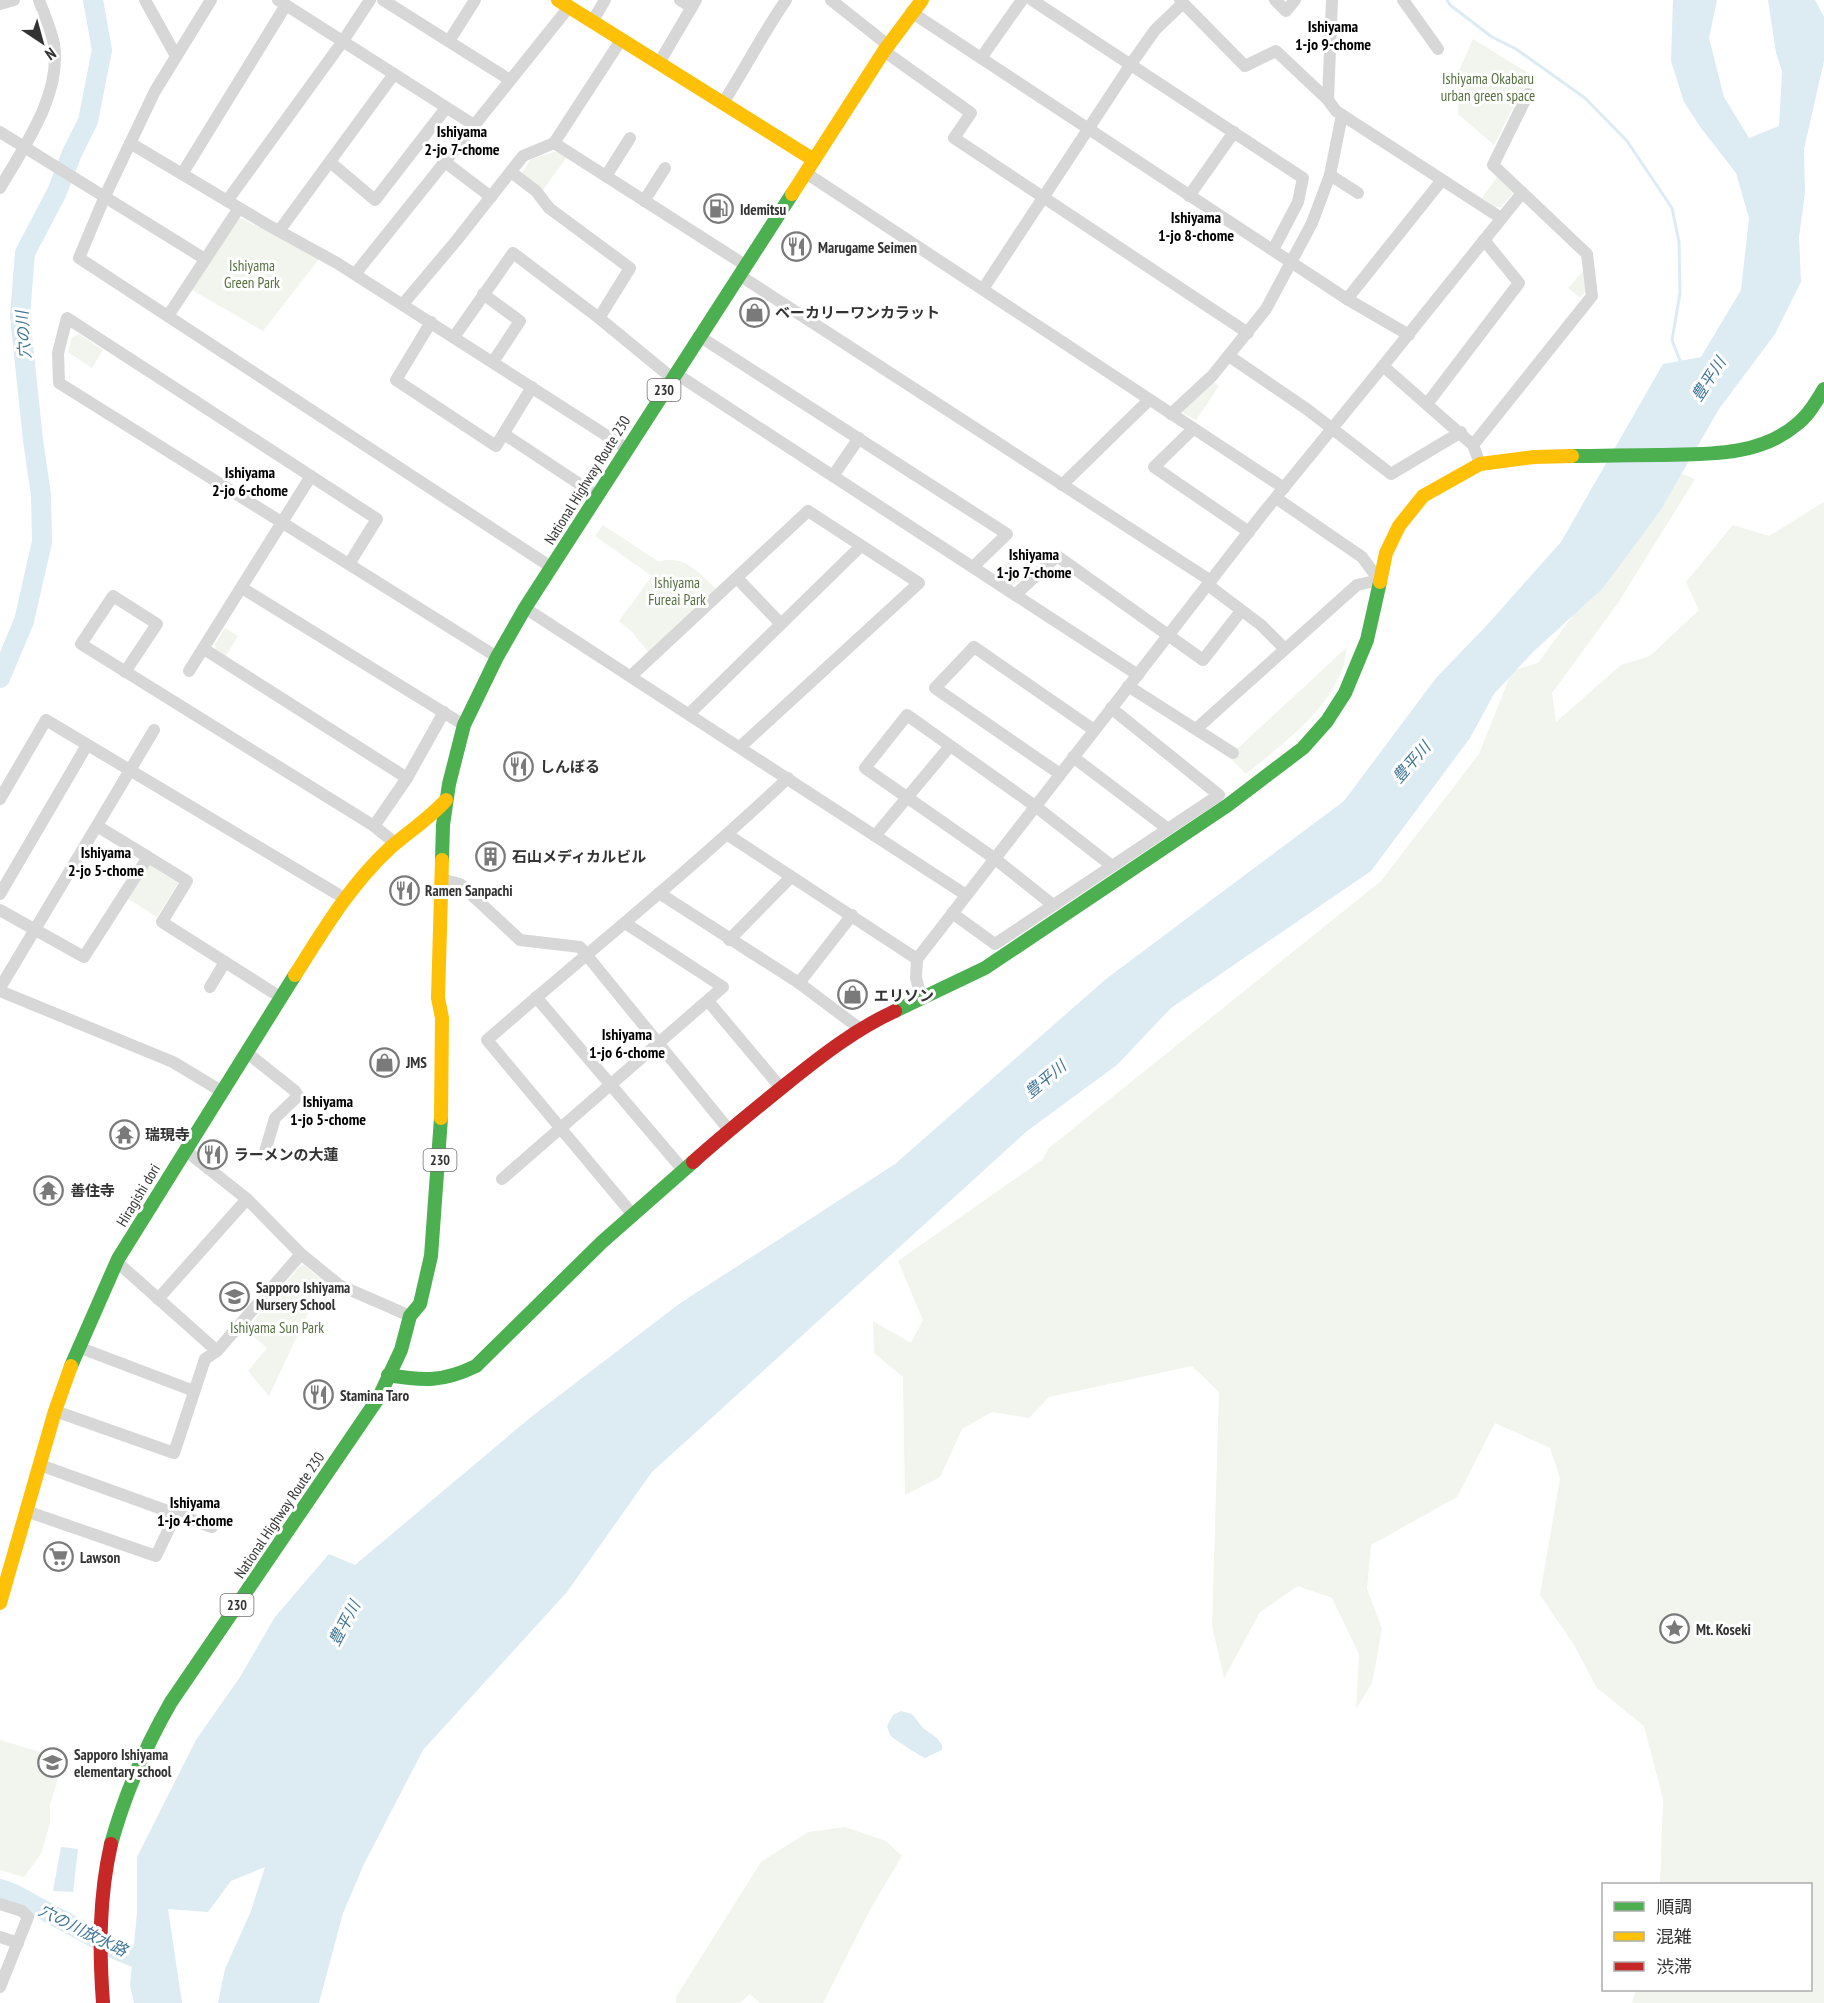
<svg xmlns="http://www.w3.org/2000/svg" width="1824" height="2003" font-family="'PT Sans Narrow','Noto Sans JP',sans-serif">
<rect width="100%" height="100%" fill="#fff"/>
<g fill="#f1f5ed">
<polygon points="1473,39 1530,74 1494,145 1458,114 1457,75"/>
<polygon points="553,152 558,152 566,158 543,190 522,173 530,160"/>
<polygon points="1497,177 1514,192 1501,207 1495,207 1482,198"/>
<polygon points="241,218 319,259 263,331 192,290 234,222"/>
<polygon points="1583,271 1586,291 1580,298 1568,288"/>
<polygon points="79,334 103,350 92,368 68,352 72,337"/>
<polygon points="1213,382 1219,386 1196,420 1184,414 1183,409"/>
<polygon points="1678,472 1695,479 1618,603 1552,693 1556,722 1621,665 1650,656 1699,610 1686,582 1733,525 1769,536 1824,502 1824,2003 1632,2003 1636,1990 1810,1990 1810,1884 1660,1884 1663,1799 1644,1726 1597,1688 1574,1645 1540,1595 1560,1478 1550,1448 1495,1423 1457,1497 1371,1545 1367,1589 1382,1629 1372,1683 1356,1709 1359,1654 1332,1598 1298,1586 1260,1612 1224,1678 1212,1626 1219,1392 1192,1366 1049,1397 1029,1418 992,1412 962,1429 940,1477 905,1495 903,1377 874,1353 873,1321 911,1343 923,1320 898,1261 1042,1160 1049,1148 1381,881 1479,754 1512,671 1538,663"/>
<path d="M603 525 659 562C683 553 700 574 716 589L650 654 632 632 619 621 652 576 595 536Z"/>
<polygon points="1008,561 1025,576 1012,586 995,575"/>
<polygon points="225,628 238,636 226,656 216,650 215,644"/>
<path d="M1347 647C1345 655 1345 664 1342 670 1324 715 1282 744 1246 774L1231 759 1237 749Z"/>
<polygon points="148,864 178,883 157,917 127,898"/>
<polygon points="304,1265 323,1281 269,1396 248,1371 267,1348 246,1330 300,1266"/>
<polygon points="0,1740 64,1759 50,1804 50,1823 41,1854 24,1877 0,1870"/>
<polygon points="845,1827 886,1841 902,1856 871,1908 823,2003 760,2003 750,1994 739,2003 676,2003 676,1997 761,1862 808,1832"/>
</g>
<g fill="#ddebf3">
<polygon points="1673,0 1717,0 1709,38 1724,97 1749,138 1779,126 1782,71 1776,53 1768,0 1815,0 1824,17 1824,61 1804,149 1805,192 1799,237 1801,282 1775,334 1719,409 1660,511 1603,588 1533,652 1494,694 1470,738 1371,871 1171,1008 1117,1065 1027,1131 652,1472 567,1592 423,1750 364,1864 343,1913 319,2003 218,2003 225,1969 251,1911 265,1867 231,1881 208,1912 168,1909 182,2003 134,2003 130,1985 137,1913 137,1857 196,1740 240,1677 275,1617 329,1554 355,1565 531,1417 679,1304 895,1164 1106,979 1344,801 1436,678 1487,625 1561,542 1663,364 1701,357 1741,290 1749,218 1736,173 1701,128 1684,102 1671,61"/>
<path d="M901 1711 912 1714 923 1728 937 1738 942 1745V1750L925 1758C920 1756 894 1739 891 1736 890 1735 887 1727 887 1726L893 1715Z"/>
<polygon points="61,1847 78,1849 73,1892 53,1891"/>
</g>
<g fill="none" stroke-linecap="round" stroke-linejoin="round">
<polyline stroke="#ddebf3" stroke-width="3" points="1447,0 1450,5 1492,37 1516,49 1585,98 1627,141 1672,208 1679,242 1680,293 1672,340 1681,363"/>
<g stroke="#ddebf3" stroke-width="20">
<polyline points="0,678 24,621 42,542 41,495 33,440 20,316 25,253 57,192 72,153 88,121 102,50 93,0"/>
<polyline points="0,1889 14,1894 117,1950 156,1966"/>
</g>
<g stroke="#d7d7d7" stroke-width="12">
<polyline points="145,0 176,56"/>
<polyline points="211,0 155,91 105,196 79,258 551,567"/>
<polyline points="278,0 474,125"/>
<polyline points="383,0 510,80"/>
<polyline points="680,0 692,7"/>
<polyline points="831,0 888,45"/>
<polyline points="1032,0 1303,178 1298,202 1273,250"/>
<polyline points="1180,0 1245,66 1276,51 1328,100 1336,111 1501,218"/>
<polyline points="1275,0 1286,11 1295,0"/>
<polyline points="1403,0 1438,49"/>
<polyline points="0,4 14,0"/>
<polyline points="911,12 1347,299 1409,335"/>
<polyline points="592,22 605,0"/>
<polyline points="449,41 475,0"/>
<polyline points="884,51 971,113 954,138 1248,333"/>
<polyline points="981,58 1022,0"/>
<polyline points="659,63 696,0"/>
<polyline points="1328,100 1332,0"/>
<path d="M723 103C745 69 763 33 786 0"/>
<polyline points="0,132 205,259"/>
<polyline points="130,143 266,224 337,263 626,448"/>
<polyline points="554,143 745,265"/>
<polyline points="330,162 375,200 446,108"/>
<polyline points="445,162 491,197"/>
<polyline points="511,172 536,191 549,208 630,268 599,318"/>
<polyline points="806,173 1284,488"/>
<polyline points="182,174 286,5"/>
<polyline points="1330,175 1358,193"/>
<polyline points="606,176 630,138"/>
<path d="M0 188C24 147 62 94 54 44 51 29 44 14 39 0"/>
<polyline points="1189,196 1234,132"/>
<polyline points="227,201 343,41 370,0"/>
<polyline points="644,201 665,168"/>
<polyline points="279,231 394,74"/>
<polyline points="355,274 569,7"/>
<polyline points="739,275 1211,581"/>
<polyline points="983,289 1131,64 1155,30 1183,3"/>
<polyline points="483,294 520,321 493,362"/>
<polyline points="1347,299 1442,180"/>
<polyline points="403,304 456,241 523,156 554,143 621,40"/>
<polyline points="168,316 239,208"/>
<polyline points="431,322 396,380 496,446 532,387"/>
<polyline points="699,336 1007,534 973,567"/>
<polyline points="454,337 513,253 599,318 672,378"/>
<polyline points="1229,356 1308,410 1391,474 1461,432"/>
<polyline points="1383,366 1522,193"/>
<polyline points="675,373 1138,675"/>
<polyline points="1427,404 1519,283 1484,240"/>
<polyline points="1171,414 1212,376 1266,309 1312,223 1330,175 1342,115"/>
<polyline points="1193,429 1154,467 1249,532"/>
<polyline points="504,434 596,495"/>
<polyline points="1473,445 1592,296 1587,254 1493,165 1528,94"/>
<polyline points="833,476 859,438"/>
<polyline points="1062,485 1149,400"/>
<polyline points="349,564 377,519 67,318 58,353 59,383 497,657"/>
<polyline points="737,578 781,624"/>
<polyline points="1208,585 1261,625 1285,649"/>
<polyline points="242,588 464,725"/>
<polyline points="1015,595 1057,556 1203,660 1241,611"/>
<polyline points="525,608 966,895"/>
<polyline points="204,649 407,778"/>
<polyline points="189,671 311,476"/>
<polyline points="125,672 157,624 113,596 81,644 374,826"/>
<polyline points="631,676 808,511 919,583 740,747"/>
<polyline points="1128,686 1233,753"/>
<polyline points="689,714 861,546"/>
<polyline points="1196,729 1357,585 1379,580 1362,557 1276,498"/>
<polyline points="1073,757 1168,829"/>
<polyline points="1060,774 935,688 974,647 1094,730"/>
<polyline points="0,799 46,720 344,898"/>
<polyline points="728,835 917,959"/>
<polyline points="875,836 950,746"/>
<polyline points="395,843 374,826 407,778 444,712"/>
<polyline points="148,857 187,881 162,922 225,962"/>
<polyline points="441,879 460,884 520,940 580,947 729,1130"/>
<polyline points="659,893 799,983 859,1028"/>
<polyline points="0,894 87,745"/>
<polyline points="1053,905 994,858 865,768 907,715 1035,806 1112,866"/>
<polyline points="0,910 84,957 148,857 97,826"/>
<polyline points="952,913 995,944 1219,795 1111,708"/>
<polyline points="729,940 791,877"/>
<polyline points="799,983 852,915"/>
<polyline points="210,987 225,962 280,997"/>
<polyline points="0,988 154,730"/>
<polyline points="0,991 173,1062 221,1091"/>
<polyline points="536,997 684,1171"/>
<polyline points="921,997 916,978 917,959 1264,512 1383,366 1473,445 1480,464"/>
<polyline points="708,1001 781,1088"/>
<polyline points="246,1052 295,1091 298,1096 275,1118 264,1155"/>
<polyline points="185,1150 247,1199"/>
<polyline points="502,1179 723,987 625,923"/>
<path d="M633 1215 487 1040C587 953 691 870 788 778"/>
<polyline points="117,1262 217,1351"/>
<polyline points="158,1299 247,1199 301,1254 339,1285 410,1316"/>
<polyline points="78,1347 194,1391"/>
<polyline points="55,1411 174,1453 205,1359 217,1351 301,1254"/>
<polyline points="40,1465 212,1527"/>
<polyline points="26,1511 156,1556 176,1514"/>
<polyline points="0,1904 22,1911 28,1917 0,1987"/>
<polyline points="0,1937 18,1943"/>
</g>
<g stroke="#4caf50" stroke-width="14">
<path d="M1572 456C1601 456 1630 455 1659 455 1705 454 1758 457 1796 425 1808 416 1816 402 1824 389"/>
<polyline points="442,860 443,825 449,784 464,725 497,657 525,608 792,194"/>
<polyline points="895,1011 985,968 1228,805 1303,748 1327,721 1345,693 1367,640 1380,582"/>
<polyline points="71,1366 118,1259 295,975"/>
<path d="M388 1375C424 1381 443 1382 476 1366L602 1242 693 1162"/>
<path d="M111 1844C125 1794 145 1747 171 1702L379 1397 401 1350 410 1316 420 1304 431 1256 441 1118"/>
</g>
<g stroke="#ffc107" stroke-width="14">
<polyline points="558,0 814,160"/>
<polyline points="792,194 884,51 922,0"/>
<polyline points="1380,582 1386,553 1399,526 1423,496 1480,464 1534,457 1572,456"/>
<path d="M295 975C323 931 350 885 389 849 408 832 429 819 446 800"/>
<polyline points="441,1118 442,1018 438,998 442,860"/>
<polyline points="0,1603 55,1411 71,1366"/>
</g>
<g stroke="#c62828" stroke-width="14">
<path d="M693 1162C723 1135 754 1110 785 1085 820 1057 854 1030 895 1011"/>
<path d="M103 2003C99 1949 99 1897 111 1844"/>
</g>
</g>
<defs>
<symbol id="fuel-ring" viewBox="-11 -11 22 22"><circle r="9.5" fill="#fff" stroke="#7a7a7a" stroke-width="1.5"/><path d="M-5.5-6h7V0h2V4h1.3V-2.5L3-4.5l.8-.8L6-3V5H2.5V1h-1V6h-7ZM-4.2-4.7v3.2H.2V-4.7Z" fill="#7a7a7a"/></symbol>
<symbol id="restaurant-ring" viewBox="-11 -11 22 22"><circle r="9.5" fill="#fff" stroke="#7a7a7a" stroke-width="1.5"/><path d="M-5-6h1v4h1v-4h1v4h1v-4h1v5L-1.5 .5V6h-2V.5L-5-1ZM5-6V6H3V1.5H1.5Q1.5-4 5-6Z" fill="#7a7a7a"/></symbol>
<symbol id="shop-ring" viewBox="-11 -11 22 22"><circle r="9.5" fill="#fff" stroke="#7a7a7a" stroke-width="1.5"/><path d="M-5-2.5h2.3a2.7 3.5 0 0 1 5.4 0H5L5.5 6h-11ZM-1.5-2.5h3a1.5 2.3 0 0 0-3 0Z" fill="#7a7a7a"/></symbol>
<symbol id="building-ring" viewBox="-11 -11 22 22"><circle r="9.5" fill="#fff" stroke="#7a7a7a" stroke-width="1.5"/><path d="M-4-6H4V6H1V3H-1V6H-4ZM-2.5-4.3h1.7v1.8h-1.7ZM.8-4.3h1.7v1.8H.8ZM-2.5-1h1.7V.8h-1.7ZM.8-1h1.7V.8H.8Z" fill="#7a7a7a"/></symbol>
<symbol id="temple-ring" viewBox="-11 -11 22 22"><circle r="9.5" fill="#fff" stroke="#7a7a7a" stroke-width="1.5"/><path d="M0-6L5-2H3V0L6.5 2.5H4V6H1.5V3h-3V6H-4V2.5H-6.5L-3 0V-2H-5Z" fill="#7a7a7a"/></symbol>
<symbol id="school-ring" viewBox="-11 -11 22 22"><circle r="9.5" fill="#fff" stroke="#7a7a7a" stroke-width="1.5"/><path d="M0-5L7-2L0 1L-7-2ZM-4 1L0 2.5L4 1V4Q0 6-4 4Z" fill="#7a7a7a"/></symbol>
<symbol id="supermarket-ring" viewBox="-11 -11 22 22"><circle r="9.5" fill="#fff" stroke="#7a7a7a" stroke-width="1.5"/><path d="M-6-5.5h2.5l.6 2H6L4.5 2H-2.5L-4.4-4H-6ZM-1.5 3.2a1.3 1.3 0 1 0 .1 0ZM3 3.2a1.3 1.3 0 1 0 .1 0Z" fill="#7a7a7a"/></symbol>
<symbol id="sight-ring" viewBox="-11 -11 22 22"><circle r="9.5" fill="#fff" stroke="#7a7a7a" stroke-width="1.5"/><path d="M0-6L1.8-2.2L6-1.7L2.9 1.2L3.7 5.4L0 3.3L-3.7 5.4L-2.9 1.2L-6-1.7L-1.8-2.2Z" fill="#7a7a7a"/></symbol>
</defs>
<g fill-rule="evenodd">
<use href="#fuel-ring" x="702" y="192" width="33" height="33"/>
<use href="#restaurant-ring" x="780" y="230" width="33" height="33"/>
<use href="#shop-ring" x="738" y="296" width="33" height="33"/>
<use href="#restaurant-ring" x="502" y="750" width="33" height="33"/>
<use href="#building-ring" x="474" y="840" width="33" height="33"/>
<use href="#restaurant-ring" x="388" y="874" width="33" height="33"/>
<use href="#shop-ring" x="836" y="978" width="33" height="33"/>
<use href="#shop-ring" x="368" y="1046" width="33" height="33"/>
<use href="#temple-ring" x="108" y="1118" width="33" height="33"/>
<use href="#restaurant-ring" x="196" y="1138" width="33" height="33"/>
<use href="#temple-ring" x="32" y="1174" width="33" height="33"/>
<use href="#school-ring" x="218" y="1280" width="33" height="33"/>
<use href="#restaurant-ring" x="302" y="1378" width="33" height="33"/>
<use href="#supermarket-ring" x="42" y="1540" width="33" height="33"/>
<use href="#sight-ring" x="1658" y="1612" width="33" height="33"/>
<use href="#school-ring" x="36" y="1746" width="33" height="33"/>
</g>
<g text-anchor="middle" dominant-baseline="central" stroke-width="6" stroke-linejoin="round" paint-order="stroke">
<g fill="#fff" stroke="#707070" stroke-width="1.5">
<rect x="647.5" y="379" width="33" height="22" rx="4.5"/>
<rect x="423.5" y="1149" width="33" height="22" rx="4.5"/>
<rect x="220.5" y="1594" width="33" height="22" rx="4.5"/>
</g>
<g font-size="14" font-weight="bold" fill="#333">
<text x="664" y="390">230</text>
<text x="440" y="1160">230</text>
<text x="237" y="1605">230</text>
</g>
<g font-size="15" fill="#56703f" stroke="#fff">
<text x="1488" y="78">Ishiyama Okabaru<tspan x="1488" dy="17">urban green space</tspan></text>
<text x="252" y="265">Ishiyama<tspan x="252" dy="17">Green Park</tspan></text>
<text x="677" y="582">Ishiyama<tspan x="677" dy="17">Fureai Park</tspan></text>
<text x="277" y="1327">Ishiyama Sun Park</text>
</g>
<g font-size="15" font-weight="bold" fill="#333" stroke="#fff" text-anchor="start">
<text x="740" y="209">Idemitsu</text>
<text x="818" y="247">Marugame Seimen</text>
<text x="775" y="312">ベーカリーワンカラット</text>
<text x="540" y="766">しんぼる</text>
<text x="512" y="856">石山メディカルビル</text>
<text x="425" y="890">Ramen Sanpachi</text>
<text x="874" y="995">エリソン</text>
<text x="406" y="1062">JMS</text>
<text x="145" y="1134">瑞現寺</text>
<text x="234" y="1154">ラーメンの大蓮</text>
<text x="70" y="1190">善住寺</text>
<text x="256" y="1287">Sapporo Ishiyama<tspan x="256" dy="17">Nursery School</tspan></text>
<text x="340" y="1395">Stamina Taro</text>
<text x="80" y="1557">Lawson</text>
<text x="1696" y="1629">Mt. Koseki</text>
<text x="74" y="1754">Sapporo Ishiyama<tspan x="74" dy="17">elementary school</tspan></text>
</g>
<g font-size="15" fill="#333" stroke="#fff">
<text transform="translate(587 480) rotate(-58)">National Highway Route 230</text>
<text transform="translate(138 1195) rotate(-59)">Hiragishi dori</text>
<text transform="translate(279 1515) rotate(-56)">National Highway Route 230</text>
</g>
<g font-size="16" font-weight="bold" fill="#000" stroke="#fff">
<text x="1333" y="26">Ishiyama<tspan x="1333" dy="18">1-jo 9-chome</tspan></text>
<text x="462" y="131">Ishiyama<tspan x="462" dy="18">2-jo 7-chome</tspan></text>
<text x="1196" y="217">Ishiyama<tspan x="1196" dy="18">1-jo 8-chome</tspan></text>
<text x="250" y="472">Ishiyama<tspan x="250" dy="18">2-jo 6-chome</tspan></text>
<text x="1034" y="554">Ishiyama<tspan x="1034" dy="18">1-jo 7-chome</tspan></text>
<text x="106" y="852">Ishiyama<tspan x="106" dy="18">2-jo 5-chome</tspan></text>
<text x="627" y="1034">Ishiyama<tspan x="627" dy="18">1-jo 6-chome</tspan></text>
<text x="328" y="1101">Ishiyama<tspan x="328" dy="18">1-jo 5-chome</tspan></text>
<text x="195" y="1502">Ishiyama<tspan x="195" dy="18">1-jo 4-chome</tspan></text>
</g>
<g font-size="16" font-style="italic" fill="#3f7597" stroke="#fff">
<text transform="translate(23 335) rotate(-94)">穴の川</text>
<text transform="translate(1708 379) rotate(-57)">豊平川</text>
<text transform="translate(1411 762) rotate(-49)">豊平川</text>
<text transform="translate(1045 1079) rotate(-40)">豊平川</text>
<text transform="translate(344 1623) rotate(-62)">豊平川</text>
<text transform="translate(83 1930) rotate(26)">穴の川放水路</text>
</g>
</g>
<rect x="1602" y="1883" width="210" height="108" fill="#ffffff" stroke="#adadad" stroke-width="1.5"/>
<rect x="1614" y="1902" width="30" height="9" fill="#4caf50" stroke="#adadad" stroke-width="1.5"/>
<text x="1656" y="1913" font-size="18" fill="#333333">順調</text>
<rect x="1614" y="1932" width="30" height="9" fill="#ffc107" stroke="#adadad" stroke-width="1.5"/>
<text x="1656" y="1943" font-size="18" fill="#333333">混雑</text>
<rect x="1614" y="1962" width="30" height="9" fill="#c62828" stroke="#adadad" stroke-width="1.5"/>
<text x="1656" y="1973" font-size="18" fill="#333333">渋滞</text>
<g transform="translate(42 42) rotate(144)" stroke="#ffffff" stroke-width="4.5" paint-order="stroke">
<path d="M0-4.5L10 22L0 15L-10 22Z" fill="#333333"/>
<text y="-9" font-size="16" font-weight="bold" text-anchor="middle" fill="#333333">N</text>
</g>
</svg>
